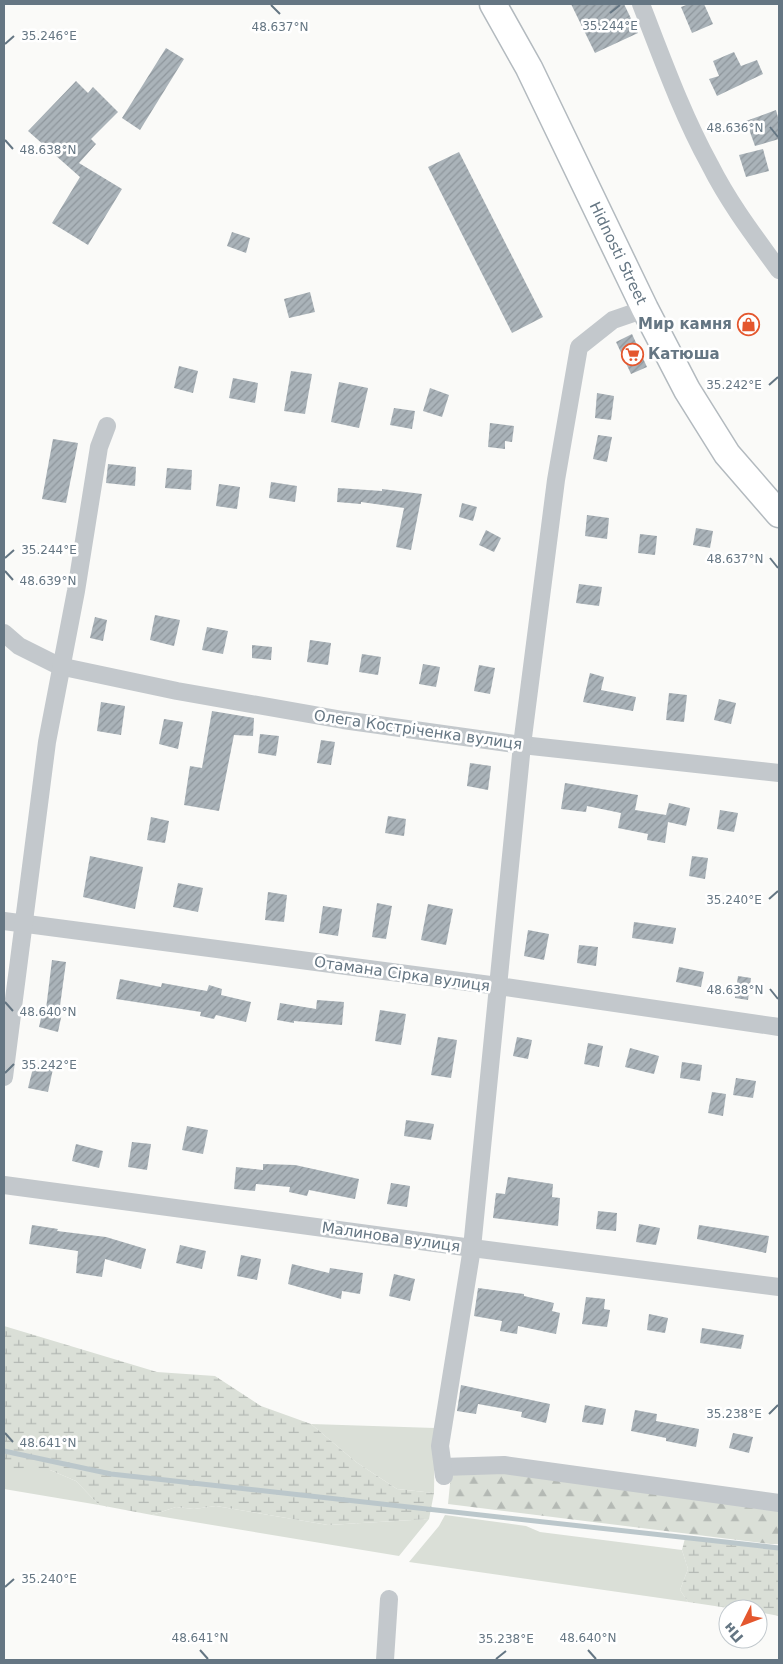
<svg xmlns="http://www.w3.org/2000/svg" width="783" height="1664" font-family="'DejaVu Sans',sans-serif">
<defs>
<pattern id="forest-firs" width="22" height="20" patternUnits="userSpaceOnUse" patternTransform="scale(1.25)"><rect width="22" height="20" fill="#dadfd7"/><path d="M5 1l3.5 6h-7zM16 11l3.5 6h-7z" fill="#b4b9b4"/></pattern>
<pattern id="wetland-marsh" width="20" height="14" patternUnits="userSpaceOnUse" patternTransform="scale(1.25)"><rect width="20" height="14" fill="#dadfd7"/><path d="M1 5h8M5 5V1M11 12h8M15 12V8" fill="none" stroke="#b4b9b4"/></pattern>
<pattern id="building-hatch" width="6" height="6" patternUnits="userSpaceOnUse" patternTransform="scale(1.25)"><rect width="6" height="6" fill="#aab3b9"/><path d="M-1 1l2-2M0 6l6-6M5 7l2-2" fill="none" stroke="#8e969c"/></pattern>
</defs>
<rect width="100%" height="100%" fill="#fafaf8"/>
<g fill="#dadfd7">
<polygon points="311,1424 435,1428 434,1493 397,1489 356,1462"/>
<polygon points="4,1470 50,1470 76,1481 99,1505 4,1489"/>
<polygon points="216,1506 328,1525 429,1519 399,1556 152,1515 176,1507 194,1509"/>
<polygon points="445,1515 526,1526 540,1532 682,1550 688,1569 680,1590 688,1602 409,1562 439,1526"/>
</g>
<polygon fill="url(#forest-firs)" points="496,1471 779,1510 779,1544 771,1544 448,1504 451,1474"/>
<g fill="url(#wetland-marsh)">
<polygon points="4,1326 157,1372 215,1376 261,1406 311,1424 356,1462 397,1489 434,1493 429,1519 328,1525 216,1506 194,1509 176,1507 152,1515 99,1505 76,1481 50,1470 4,1470"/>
<polygon points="685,1538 779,1548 779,1616 758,1612 758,1609 735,1609 688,1602 680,1590 688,1569 682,1550"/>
</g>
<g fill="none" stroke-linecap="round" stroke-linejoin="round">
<polyline stroke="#bbc7cb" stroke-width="5" points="4,1451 111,1474 779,1548"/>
</g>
<g fill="url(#building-hatch)">
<polygon points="571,4 624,4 638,33 595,53"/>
<polygon points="689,4 704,4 713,24 692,33 681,7"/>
<polygon points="166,48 184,59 140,130 122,118"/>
<polygon points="734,52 741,66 757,60 763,74 717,96 709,79 719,76 713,61"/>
<polygon points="76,81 88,93 93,87 118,112 91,139 96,144 79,163 122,189 88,245 52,223 80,177 28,131"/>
<polygon points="776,110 779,121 779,139 755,146 746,121"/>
<polygon points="763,149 769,171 746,177 739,155"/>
<polygon points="459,152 543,317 512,333 428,167"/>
<polygon points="232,232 250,238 246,253 227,246"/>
<polygon points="310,292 315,312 289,318 284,299"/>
<polygon points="632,334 647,367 631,374 616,342"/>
<polygon points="179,366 198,371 193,393 174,388"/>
<polygon points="291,371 312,374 305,414 284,411"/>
<polygon points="233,378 258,383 255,403 229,398"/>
<polygon points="339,382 368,388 359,428 331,422"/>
<polygon points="430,388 449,395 442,417 423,411"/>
<polygon points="597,393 614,396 611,420 595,418"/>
<polygon points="394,408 415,411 412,429 390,425"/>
<polygon points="490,423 514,426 512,442 505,441 505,449 488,447"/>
<polygon points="598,435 612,437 607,462 593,459"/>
<polygon points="53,439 78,443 66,503 42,499"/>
<polygon points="108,464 136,467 135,486 106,483"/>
<polygon points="167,468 192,470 191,490 165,488"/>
<polygon points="271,482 297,486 295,502 269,498"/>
<polygon points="219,484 240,487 237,509 216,506"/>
<polygon points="338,488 382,491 382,489 422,494 411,550 396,547 404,508 361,502 361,504 337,502"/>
<polygon points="462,503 477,507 473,521 459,517"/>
<polygon points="587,515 609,518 607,539 585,536"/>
<polygon points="696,528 713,531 710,548 693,545"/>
<polygon points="486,530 501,538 494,552 479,545"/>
<polygon points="640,534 657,536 655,555 638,553"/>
<polygon points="579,584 602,587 599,606 576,603"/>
<polygon points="155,615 180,620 174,646 150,640"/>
<polygon points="95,617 107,620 103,641 90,638"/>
<polygon points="207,627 228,631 223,654 202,650"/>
<polygon points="310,640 331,643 328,665 307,662"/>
<polygon points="252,645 272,647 271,660 252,658"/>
<polygon points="362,654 381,657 378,675 359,672"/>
<polygon points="423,664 440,667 436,687 419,684"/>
<polygon points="479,665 495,668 490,694 474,691"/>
<polygon points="590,673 604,677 601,690 636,697 633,711 583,702"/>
<polygon points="669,693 687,695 684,722 666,720"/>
<polygon points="719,699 736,703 731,724 714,720"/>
<polygon points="101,702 125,706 121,735 97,731"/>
<polygon points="212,711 254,718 253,736 234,735 219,811 184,805 190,766 202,768"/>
<polygon points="164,719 183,722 178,749 159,744"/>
<polygon points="260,734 279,736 276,756 258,753"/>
<polygon points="321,740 335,742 331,765 317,763"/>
<polygon points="470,763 491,766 488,790 467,786"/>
<polygon points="565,783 638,795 635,810 666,815 669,803 690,808 686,826 668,822 665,843 647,840 648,834 618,828 621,813 587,806 586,812 561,809"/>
<polygon points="720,810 738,813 734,832 717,829"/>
<polygon points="388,816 406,819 404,836 385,833"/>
<polygon points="151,817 169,821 165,843 147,840"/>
<polygon points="90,856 143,867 135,909 83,897"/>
<polygon points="692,856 708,858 705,879 689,876"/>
<polygon points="178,883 203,888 198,912 173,907"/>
<polygon points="268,892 287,895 284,922 265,920"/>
<polygon points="377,903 392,906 386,939 372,937"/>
<polygon points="428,904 453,909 446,945 421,940"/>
<polygon points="323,906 342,909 338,936 319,933"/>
<polygon points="634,922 676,928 673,944 632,938"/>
<polygon points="528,930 549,934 544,960 524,956"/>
<polygon points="579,945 598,947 596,966 577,963"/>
<polygon points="52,960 66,962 59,1013 62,1013 58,1032 39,1027 43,1009 46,1009"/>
<polygon points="679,967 704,972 701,987 676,982"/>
<polygon points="738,976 751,978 748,1000 735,998"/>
<polygon points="120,979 161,987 162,983 207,991 209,985 222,989 221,995 251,1002 246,1022 216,1015 214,1019 200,1016 201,1012 116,999"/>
<polygon points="317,1000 344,1002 342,1025 294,1021 294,1023 277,1020 280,1003 316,1009"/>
<polygon points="380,1010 406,1014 401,1045 375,1041"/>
<polygon points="438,1037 457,1040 451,1078 431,1075"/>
<polygon points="517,1037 532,1040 528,1059 513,1056"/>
<polygon points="588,1043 603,1046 599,1067 584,1064"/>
<polygon points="630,1048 659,1056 654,1074 625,1067"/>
<polygon points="682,1062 702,1065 700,1081 680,1078"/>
<polygon points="34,1064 53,1069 48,1092 28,1088"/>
<polygon points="736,1078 756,1081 753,1098 733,1095"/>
<polygon points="712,1092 726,1094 723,1116 708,1113"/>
<polygon points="406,1120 434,1124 431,1140 404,1136"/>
<polygon points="187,1126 208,1130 203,1154 182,1150"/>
<polygon points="132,1142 151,1144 147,1170 128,1167"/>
<polygon points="76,1144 103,1151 99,1168 72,1161"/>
<polygon points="263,1164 295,1165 359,1179 355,1199 309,1190 307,1196 289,1192 290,1187 256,1184 255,1191 234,1189 236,1167 263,1170"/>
<polygon points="508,1177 553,1184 552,1197 560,1198 558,1226 493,1218 496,1193 505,1194"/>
<polygon points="391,1183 410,1186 407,1207 387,1204"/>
<polygon points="598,1211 617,1213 616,1231 596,1229"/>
<polygon points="639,1224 660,1228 656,1245 636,1242"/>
<polygon points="32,1225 58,1229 57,1231 106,1237 146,1249 141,1269 105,1259 102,1277 76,1273 78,1251 29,1244"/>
<polygon points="699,1225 769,1236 766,1253 697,1239"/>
<polygon points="180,1245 206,1251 202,1269 176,1263"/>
<polygon points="241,1255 261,1259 257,1280 237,1276"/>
<polygon points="292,1264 329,1273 330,1268 363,1273 360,1294 342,1291 341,1299 288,1284"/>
<polygon points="394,1274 415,1279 410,1301 389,1296"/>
<polygon points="478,1288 524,1294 524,1296 554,1303 552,1311 560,1313 556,1334 518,1326 517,1334 500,1331 502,1321 474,1316"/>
<polygon points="586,1297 605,1299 604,1309 610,1310 607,1327 582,1324"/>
<polygon points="649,1314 668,1318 665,1333 647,1330"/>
<polygon points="702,1328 744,1335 741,1349 700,1343"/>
<polygon points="461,1385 550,1404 546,1423 521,1417 522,1412 478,1404 476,1414 457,1411"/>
<polygon points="585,1405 606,1409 603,1425 582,1422"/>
<polygon points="635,1410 657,1414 656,1421 699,1429 696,1447 666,1441 666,1438 631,1431"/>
<polygon points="733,1433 753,1437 749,1453 729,1448"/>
</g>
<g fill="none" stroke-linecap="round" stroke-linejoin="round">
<defs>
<g id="secondary">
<path id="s1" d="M493 4 529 68 645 309 687 390 727 454 779 514"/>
</g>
</defs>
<use href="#secondary" stroke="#b3babf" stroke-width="29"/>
<g stroke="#c3c8cc" stroke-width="18">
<path d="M641 4C662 58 682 114 710 165 729 203 755 237 779 270"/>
<polyline points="4,633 19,646 59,666 177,691 343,720 522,745 779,773"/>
<polyline points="4,921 498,986 779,1027"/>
<polyline points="4,1077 47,742 76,591 99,447 107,426"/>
<polyline points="4,1185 472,1248 779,1287"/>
<polyline points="443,1467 504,1465 779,1503"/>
<polyline points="444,1476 440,1446 472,1248 522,745 556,480 579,347 613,320 645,309"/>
<polyline points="385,1660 389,1599"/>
</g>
<use href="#secondary" stroke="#fff" stroke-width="26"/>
</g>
<path fill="none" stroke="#657683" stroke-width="2" d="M271 5 280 14M610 13 620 5M5 44 14 36M770 127 778 137M5 140 13 149M769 385 778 377M5 558 14 550M770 558 778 568M5 571 13 580M769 899 778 891M770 989 778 999M5 1002 13 1011M5 1073 14 1064M769 1414 778 1405M5 1433 13 1442M5 1587 14 1579M200 1650 208 1659M588 1650 596 1659M496 1659 506 1651"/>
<defs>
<symbol id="shop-ring" viewBox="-11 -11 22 22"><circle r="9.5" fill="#fff" stroke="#e4572e" stroke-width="1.5"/><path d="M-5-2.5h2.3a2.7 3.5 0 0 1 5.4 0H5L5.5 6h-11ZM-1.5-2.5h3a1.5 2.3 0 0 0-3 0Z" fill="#e4572e"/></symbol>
<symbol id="supermarket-ring" viewBox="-11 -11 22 22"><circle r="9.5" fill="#fff" stroke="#e4572e" stroke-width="1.5"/><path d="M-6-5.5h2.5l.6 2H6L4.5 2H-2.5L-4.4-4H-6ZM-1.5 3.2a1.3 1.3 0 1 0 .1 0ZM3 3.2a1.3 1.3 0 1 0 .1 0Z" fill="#e4572e"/></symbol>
</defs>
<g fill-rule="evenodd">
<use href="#shop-ring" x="736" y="312" width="25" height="25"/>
<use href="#supermarket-ring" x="620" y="342" width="25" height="25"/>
</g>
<g text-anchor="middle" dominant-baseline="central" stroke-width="5" stroke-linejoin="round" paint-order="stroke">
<g font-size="15" fill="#657683" stroke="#fff">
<text stroke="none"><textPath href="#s1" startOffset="279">Hidnosti Street</textPath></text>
<text transform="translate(418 730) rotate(8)">Олега Костріченка вулиця</text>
<text transform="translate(402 974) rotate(8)">Отамана Сірка вулиця</text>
<text transform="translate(391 1237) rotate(8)">Малинова вулиця</text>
</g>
<g font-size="15" font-weight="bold" fill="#657683" stroke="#fff" text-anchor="end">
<text x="732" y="324">Мир камня</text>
<text x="648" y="354" text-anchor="start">Катюша</text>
</g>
</g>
<g font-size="12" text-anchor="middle" fill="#657683" stroke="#fff" stroke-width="5" stroke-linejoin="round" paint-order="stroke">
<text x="610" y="30">35.244°E</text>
<text x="280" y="31">48.637°N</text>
<text x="49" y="40">35.246°E</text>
<text x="735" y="132">48.636°N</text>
<text x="48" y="154">48.638°N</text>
<text x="734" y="389">35.242°E</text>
<text x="49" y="554">35.244°E</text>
<text x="735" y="563">48.637°N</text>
<text x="48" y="585">48.639°N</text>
<text x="734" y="904">35.240°E</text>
<text x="735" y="994">48.638°N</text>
<text x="48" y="1016">48.640°N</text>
<text x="49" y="1069">35.242°E</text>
<text x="734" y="1418">35.238°E</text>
<text x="48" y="1447">48.641°N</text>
<text x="49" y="1583">35.240°E</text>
<text x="200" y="1642">48.641°N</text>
<text x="588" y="1642">48.640°N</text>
<text x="506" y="1643">35.238°E</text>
</g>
<rect width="783" height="1664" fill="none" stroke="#657683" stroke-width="10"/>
<g transform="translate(743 1624) rotate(228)"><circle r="24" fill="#ffffff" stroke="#c1c8cd"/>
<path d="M0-4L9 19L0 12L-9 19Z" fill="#e4572e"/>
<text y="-8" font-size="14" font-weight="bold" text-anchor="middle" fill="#657683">Пн</text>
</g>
</svg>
